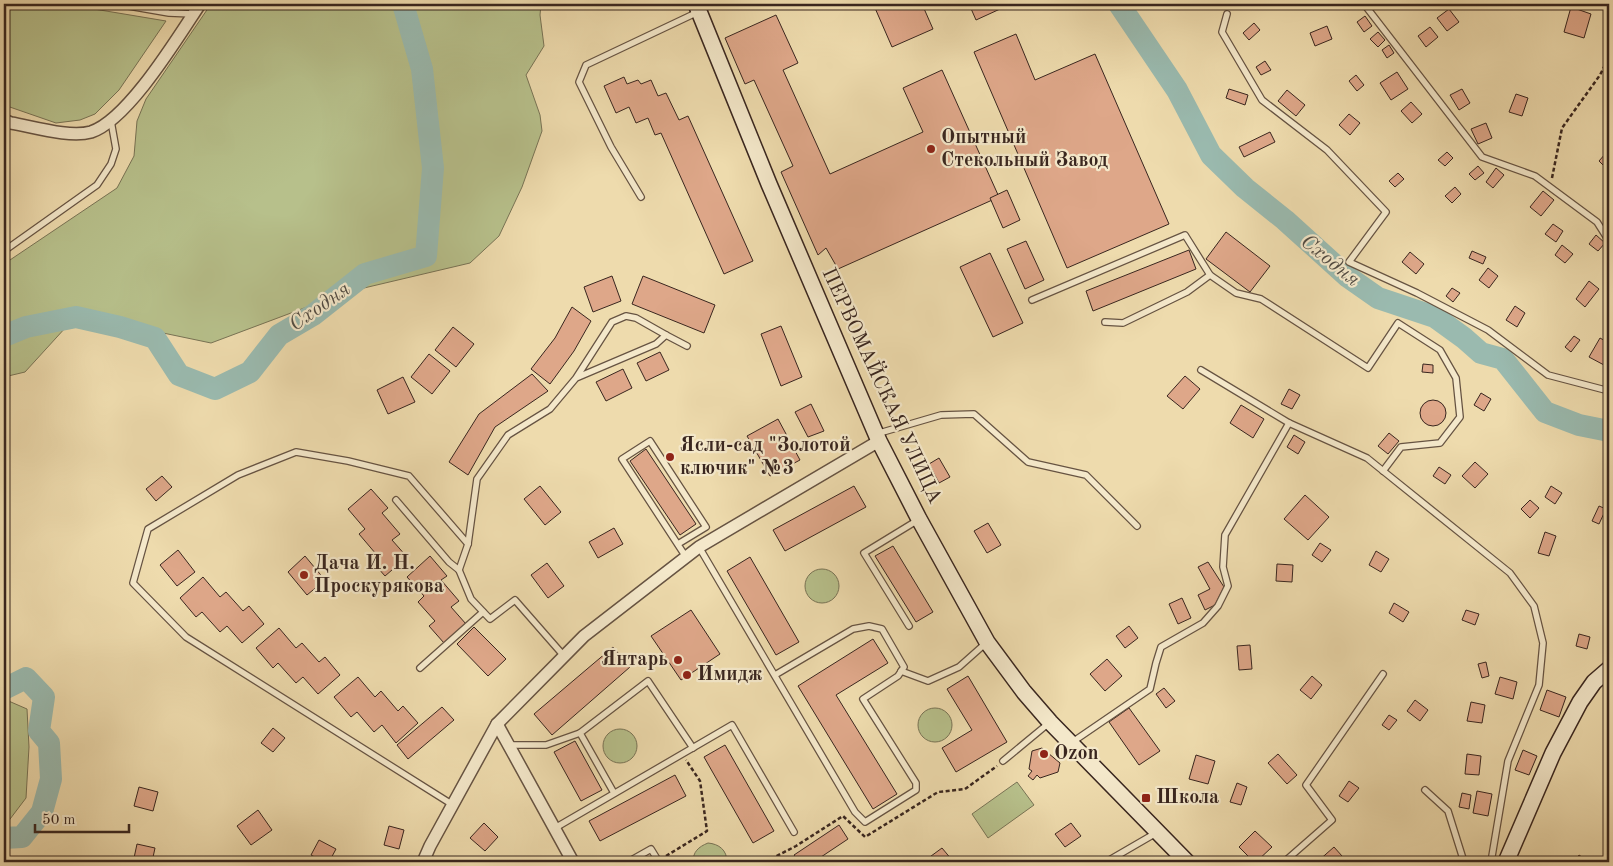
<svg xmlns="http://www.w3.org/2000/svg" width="1613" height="866" font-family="'Old Standard TT',serif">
<rect width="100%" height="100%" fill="#eedbad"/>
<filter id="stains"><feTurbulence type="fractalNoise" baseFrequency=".004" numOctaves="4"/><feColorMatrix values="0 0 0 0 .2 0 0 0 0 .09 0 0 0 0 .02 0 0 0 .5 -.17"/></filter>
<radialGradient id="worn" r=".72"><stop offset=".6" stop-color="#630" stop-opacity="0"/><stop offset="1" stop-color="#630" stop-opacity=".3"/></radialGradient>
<g fill="#b7c08b" stroke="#787355">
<polygon points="4,4 83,4 94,9 166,21 119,90 95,114 80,120 56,123 4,105"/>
<polygon points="211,4 541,4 540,15 544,46 526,75 540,115 542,131 522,187 499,236 470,263 347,292 211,343 77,315 25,372 4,377 4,264 117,188 134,156 137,121 146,99"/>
<circle cx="822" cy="586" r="17"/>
<polygon points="4,699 27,709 29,747 26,798 4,827"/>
<circle cx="935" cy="725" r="17"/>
<circle cx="620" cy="746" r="17"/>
<polygon points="1017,782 1034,805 988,838 972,814"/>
<path d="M708 843C719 844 727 850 727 862H693C693 852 698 847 708 843Z"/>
</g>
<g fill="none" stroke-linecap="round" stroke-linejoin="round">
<g stroke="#9abaaf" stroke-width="22">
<polyline points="1119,4 1177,90 1211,155 1245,188 1285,220 1348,277 1378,298 1435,317 1464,338 1481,353 1503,359 1545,412 1579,425 1609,431"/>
<polyline points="4,336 26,327 76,317 120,327 155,338 179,375 215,389 250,372 279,335 313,315 365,274 426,256 433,168 422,69 403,4"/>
<polyline points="4,689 26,678 44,697 39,731 49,743 51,779 42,812 22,837 4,838"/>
</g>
</g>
<g fill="#dea789" stroke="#39261f">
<polygon points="884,4 922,4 933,29 892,47 875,8"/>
<polygon points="969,4 1011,4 976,20"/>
<polygon points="1571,7 1591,14 1584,38 1564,32"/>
<polygon points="1449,9 1459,22 1447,31 1437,18"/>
<polygon points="776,15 798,63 783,70 830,174 923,132 903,88 942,70 999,197 838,269 826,248 818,255 781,172 793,166 754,80 745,84 725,38"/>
<polygon points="1365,16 1372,26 1364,32 1357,22"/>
<polygon points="1254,23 1260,30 1249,40 1243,33"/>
<polygon points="1327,26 1332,39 1315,46 1310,33"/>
<polygon points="1430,27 1438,37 1426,47 1418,36"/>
<polygon points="1378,32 1385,40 1378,47 1370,39"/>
<polygon points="1016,34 1035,80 1095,54 1169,224 1067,268 974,52"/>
<polygon points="1389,45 1394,53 1387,58 1382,50"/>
<polygon points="1265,61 1271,70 1261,75 1256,67"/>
<polygon points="1397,72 1408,89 1391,100 1380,83"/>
<polygon points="1356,75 1364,85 1357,91 1349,81"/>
<polygon points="624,77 627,84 638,80 641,84 651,80 658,96 666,93 679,120 688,116 753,261 724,274 661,133 655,135 648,118 636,123 629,107 616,113 604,86"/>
<polygon points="1229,89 1248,95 1245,105 1226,98"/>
<polygon points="1462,89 1470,103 1459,110 1450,95"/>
<polygon points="1287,90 1305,105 1296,116 1278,101"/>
<polygon points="1516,94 1528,98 1522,116 1509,112"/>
<polygon points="1411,102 1422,114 1412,123 1401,111"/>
<polygon points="1349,114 1360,123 1350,135 1339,125"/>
<polygon points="1486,123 1492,138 1478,144 1471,129"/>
<polygon points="1270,132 1275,142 1244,157 1239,147"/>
<polygon points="1447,152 1453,158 1445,166 1438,160"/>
<polygon points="1606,153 1609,156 1609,167 1607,169 1599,161"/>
<polygon points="1478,166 1484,173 1475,180 1469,174"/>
<polygon points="1496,168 1504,175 1493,188 1486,182"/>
<polygon points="1398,173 1404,179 1395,187 1389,181"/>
<polygon points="1455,187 1461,194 1452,203 1445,196"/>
<polygon points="1007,190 1020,220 1003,228 990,198"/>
<polygon points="1543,191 1554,200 1541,216 1530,207"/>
<polygon points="1553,224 1563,231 1556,242 1545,234"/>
<polygon points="1226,232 1270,266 1250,292 1206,259"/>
<polygon points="1596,235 1605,243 1598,251 1589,244"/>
<polygon points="1026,241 1044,280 1025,289 1007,249"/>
<polygon points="1562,245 1573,254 1565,263 1555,255"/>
<polygon points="1189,250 1196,269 1093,311 1086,291"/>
<polygon points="1472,251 1486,257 1483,264 1469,258"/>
<polygon points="1410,252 1424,264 1416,274 1402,262"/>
<polygon points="990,253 1023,323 993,337 960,267"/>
<polygon points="1488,268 1498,276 1489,288 1479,280"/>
<polygon points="612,276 621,301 593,312 584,287"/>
<polygon points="643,276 715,305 704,333 632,304"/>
<polygon points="1589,281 1599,289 1585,307 1576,299"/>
<polygon points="1452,288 1460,293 1453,302 1446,296"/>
<polygon points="1515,306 1525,313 1517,327 1506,320"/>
<polygon points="572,307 591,321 574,351 550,384 531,369 555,338"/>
<polygon points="781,326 802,377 781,386 761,334"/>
<polygon points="453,327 474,344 456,367 435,350"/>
<polygon points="1574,336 1580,340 1571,352 1565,347"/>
<polygon points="1600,338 1609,343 1609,355 1604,365 1589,357"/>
<polygon points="660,352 669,370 646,381 637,363"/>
<polygon points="429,354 450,371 432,394 411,377"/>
<polygon points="1423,364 1433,365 1433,373 1422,372"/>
<polygon points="623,369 632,388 606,401 596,382"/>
<polygon points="532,374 548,391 495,427 468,475 449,462 479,414"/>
<polygon points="1185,376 1200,389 1183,409 1167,396"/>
<polygon points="403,377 415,402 388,414 377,390"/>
<polygon points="1289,389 1300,395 1292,409 1281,404"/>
<polygon points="1481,393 1491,399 1484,411 1474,405"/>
<circle cx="1433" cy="413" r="13"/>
<polygon points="811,404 824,431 808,437 795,412"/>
<polygon points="1241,405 1264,419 1253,438 1230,423"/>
<polygon points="778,419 800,460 770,476 747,436"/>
<polygon points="1389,433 1399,441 1388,454 1378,446"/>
<polygon points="1294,435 1305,442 1298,454 1287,447"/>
<polygon points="646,449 696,524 680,535 630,461"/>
<polygon points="939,458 950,477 939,483 929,464"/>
<polygon points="1475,462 1488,474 1475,488 1462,476"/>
<polygon points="1439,467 1451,475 1445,484 1433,476"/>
<polygon points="162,476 172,487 156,501 146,489"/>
<polygon points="540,486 561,512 545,525 524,499"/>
<polygon points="854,486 866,507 785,551 773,530"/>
<polygon points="1551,486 1562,493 1555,504 1545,497"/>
<polygon points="371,489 388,508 382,513 400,534 392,540 407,557 385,576 370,559 376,554 359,534 365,529 348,509"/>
<polygon points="1305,495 1329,517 1308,540 1284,519"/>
<polygon points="1530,500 1539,508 1530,518 1521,509"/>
<polygon points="1599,506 1606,509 1599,524 1592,521"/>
<polygon points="988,523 1001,545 987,553 974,531"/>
<polygon points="614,528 623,544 598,558 589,542"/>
<polygon points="1545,532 1556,536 1549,556 1538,553"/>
<polygon points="1320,543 1331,550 1322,562 1312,555"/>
<polygon points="893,546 933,612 916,622 875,556"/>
<polygon points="178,550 195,572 177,586 160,565"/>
<polygon points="1376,551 1389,559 1381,572 1369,565"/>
<polygon points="305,556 325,580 307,595 288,572"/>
<polygon points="430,556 447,576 441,580 459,601 451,607 466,624 444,643 429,626 435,621 418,602 424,596 407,577"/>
<polygon points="750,557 799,642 776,655 727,571"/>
<polygon points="1208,562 1224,587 1215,605 1205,610 1198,595 1210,589 1198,567"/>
<polygon points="547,563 564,586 548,598 531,575"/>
<polygon points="1277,564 1293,565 1292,582 1276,581"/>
<polygon points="203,577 220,597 226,592 243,611 249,606 264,624 242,643 227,626 220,632 202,612 196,617 180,598"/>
<polygon points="1182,598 1191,618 1178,624 1169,604"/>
<polygon points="1394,603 1409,612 1403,622 1389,613"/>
<polygon points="691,610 720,654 681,680 651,636"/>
<polygon points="1466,610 1479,614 1475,625 1462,620"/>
<polygon points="1129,626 1138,638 1125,648 1116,636"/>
<polygon points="474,627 506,659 488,676 457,644"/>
<polygon points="279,628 296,648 302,643 319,662 325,657 340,675 318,694 303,677 296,683 278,663 273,668 256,648"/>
<polygon points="1579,634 1590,637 1587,649 1576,646"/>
<polygon points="873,639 888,663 836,695 897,794 873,809 798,686"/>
<polygon points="1250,645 1252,669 1239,670 1237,646"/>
<polygon points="613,647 630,667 552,735 534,714"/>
<polygon points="1107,659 1122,676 1105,691 1090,674"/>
<polygon points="1486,662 1489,676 1482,678 1478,664"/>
<polygon points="968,676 1007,742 956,772 942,748 972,730 947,689"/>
<polygon points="1312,676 1322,685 1311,699 1300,690"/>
<polygon points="358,677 375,697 381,691 398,711 403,706 418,723 396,743 382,725 374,732 357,712 351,717 334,697"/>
<polygon points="1500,677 1517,682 1513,699 1495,694"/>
<polygon points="1164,688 1175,701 1166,708 1156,694"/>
<polygon points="1547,690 1566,697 1559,717 1540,710"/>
<polygon points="1415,700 1428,710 1420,721 1407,711"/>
<polygon points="1471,702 1485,705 1482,723 1467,721"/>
<polygon points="442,707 454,720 408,759 397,745"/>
<polygon points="1129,708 1160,751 1139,765 1109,722"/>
<polygon points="1389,715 1397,720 1389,730 1382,725"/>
<polygon points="273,728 285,738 273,752 261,743"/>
<polygon points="575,741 602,790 581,801 554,752"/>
<polygon points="725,745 774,831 753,843 704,757"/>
<polygon points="1042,748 1060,763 1058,772 1040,778 1037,775 1033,780 1028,776 1032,771 1029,769 1032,751"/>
<polygon points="1523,750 1537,756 1529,775 1515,770"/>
<polygon points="1278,754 1297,775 1287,784 1268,763"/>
<polygon points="1467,754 1481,756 1479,775 1465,774"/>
<polygon points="1196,755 1215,761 1208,784 1189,779"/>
<polygon points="675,775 686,796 600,841 589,821"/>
<polygon points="1349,781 1359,788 1348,802 1339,796"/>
<polygon points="1237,783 1247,787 1241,805 1230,802"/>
<polygon points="139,787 158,792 153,811 134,806"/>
<polygon points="1477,791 1492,794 1488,816 1473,813"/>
<polygon points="1462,793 1471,795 1469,809 1459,807"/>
<polygon points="258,810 272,830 251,845 237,826"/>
<polygon points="484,823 498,837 485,851 470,838"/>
<polygon points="1071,823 1081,836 1065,847 1055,834"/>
<polygon points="839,825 848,839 815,861 815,862 799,862 794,855"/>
<polygon points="389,826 404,830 399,849 384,845"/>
<polygon points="1255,831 1272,847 1256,862 1254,862 1239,847"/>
<polygon points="319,840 336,849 329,862 324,862 311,855"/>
<polygon points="137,844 155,848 152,862 134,858"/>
<polygon points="1334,847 1342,856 1335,862 1317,862"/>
<polygon points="942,848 952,860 949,862 930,862 927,859"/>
<polygon points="1579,855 1589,862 1574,862"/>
</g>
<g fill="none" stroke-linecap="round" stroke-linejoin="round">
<defs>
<g id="lane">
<polyline points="117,4 169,13 193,14"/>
<polyline points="1364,4 1482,157 1535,176 1597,222 1609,241"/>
<polyline points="1227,14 1222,32 1262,100 1327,150 1386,212 1349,262 1417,293 1488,330 1548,375 1609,391"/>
<polyline points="641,197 611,147 579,82 586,65 698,12"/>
<polyline points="4,251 97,185 111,164 116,149 111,121"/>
<polyline points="1032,300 1185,235 1210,275"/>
<polyline points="1105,322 1123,323 1187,292 1210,275 1236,293 1261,299 1368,368 1398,323 1440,350 1456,378 1460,417 1440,443 1401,447 1383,471"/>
<polyline points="666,335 687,346"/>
<polyline points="1201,370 1289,423 1367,458 1510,573 1534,606 1543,643 1539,685 1508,761 1491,862"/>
<polyline points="876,434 941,415 974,414 1028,462 1086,475 1137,526"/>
<polyline points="396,500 449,562 459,570"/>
<polyline points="678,544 706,527 650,441 622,459 686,557"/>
<polyline points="699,547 855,812 865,822 916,790 916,783 863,699 898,676 904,667 882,629 869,626 853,629 775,675"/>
<polyline points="909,626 864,553 918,520"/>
<polyline points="564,656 515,600 490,619 471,599 459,570 468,544 477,479 508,435 550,409 576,378 656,344 666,335 636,318 626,316 612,322 576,378"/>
<polyline points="420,668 483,612"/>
<polyline points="901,671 928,681 959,667 986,643"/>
<polyline points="1071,743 1150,689 1156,663 1161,647 1203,623 1218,606 1228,586 1223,567 1225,535 1289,423"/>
<polyline points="509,745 546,745 580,733"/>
<polyline points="1003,761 1049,723"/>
<polyline points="1425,790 1448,811 1464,862"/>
<polyline points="614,793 580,733 648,681 693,748"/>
<polyline points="453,805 186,637 133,583 148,529 238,475 296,452 348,461 409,476 468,544"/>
<polyline points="555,828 732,725 794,832"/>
<polyline points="628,862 651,849 659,862"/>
<polyline points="1106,862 1156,833"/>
<polyline points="1284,862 1332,820 1306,785 1383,674"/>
</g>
<g id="street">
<path d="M4 120 11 123C34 127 70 138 91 132 128 120 178 37 200 4"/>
<polyline points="497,724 573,862"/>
<polyline points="423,862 430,846 497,724 584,636 699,547 879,441"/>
</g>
<g id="secondary">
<polyline points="696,4 769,184 879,441 919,519 987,642 1024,692 1050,722 1187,862"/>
<polyline points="1506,862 1553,753 1580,702 1594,682 1609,669"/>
</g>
</defs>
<use href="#lane" stroke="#665342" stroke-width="8"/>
<use href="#street" stroke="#665342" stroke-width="14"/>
<use href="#secondary" stroke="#39261f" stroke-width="18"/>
<g stroke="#39261f" stroke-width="2.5" stroke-dasharray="4 2.5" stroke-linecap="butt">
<polyline points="1552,178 1562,128 1600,75 1609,57"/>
<polyline points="666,856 707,831 700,781 686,760"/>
<polyline points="765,862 796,846 843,816 865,837 938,792 965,789 997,766"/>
</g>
<use href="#lane" stroke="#f4e8ca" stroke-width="5.5"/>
<use href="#street" stroke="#f4e8ca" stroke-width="11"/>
<use href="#secondary" stroke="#f4e8ca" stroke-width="15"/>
</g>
<g fill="#8f2418" stroke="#f4e8ca" stroke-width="2">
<circle cx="931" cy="149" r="5"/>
<circle cx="670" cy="457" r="5"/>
<circle cx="304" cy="575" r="5"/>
<circle cx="678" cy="660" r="5"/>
<circle cx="687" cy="675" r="5"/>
<circle cx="1044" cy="754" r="5"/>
<rect x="1141" y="793" width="10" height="10" rx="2.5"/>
</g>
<g text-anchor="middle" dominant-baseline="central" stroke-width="4.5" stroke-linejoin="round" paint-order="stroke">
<g font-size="20" font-weight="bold" fill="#39261f" stroke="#f4e8ca" text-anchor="start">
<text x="941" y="138">Опытный<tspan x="941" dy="23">Стекольный Завод</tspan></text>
<text x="680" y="446">Ясли-сад "Золотой<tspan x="680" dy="23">ключик" №3</tspan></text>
<text x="314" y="564">Дача И. Н.<tspan x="314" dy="23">Проскурякова</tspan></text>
<text x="668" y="660" text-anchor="end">Янтарь</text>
<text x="697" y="675">Имидж</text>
<text x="1054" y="754">Ozon</text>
<text x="1156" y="798">Школа</text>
</g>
<g font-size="20" fill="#39261f" stroke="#f4e8ca">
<text transform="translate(881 386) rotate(65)">ПЕРВОМАЙСКАЯ УЛИЦА</text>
</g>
<g font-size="21" font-style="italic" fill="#514b43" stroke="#f4e8ca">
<text transform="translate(1330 261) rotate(39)">Сходня</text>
<text transform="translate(320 307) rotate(-35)">Сходня</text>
</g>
</g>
<rect width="1613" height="866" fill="none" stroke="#eedbad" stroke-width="20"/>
<rect x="5" y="5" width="1603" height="856" fill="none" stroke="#39261f" stroke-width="2.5"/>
<rect x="10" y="10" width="1593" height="846" fill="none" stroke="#39261f"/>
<path d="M35 824v8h94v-8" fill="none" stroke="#39261f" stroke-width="2.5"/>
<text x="42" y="824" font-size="15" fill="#39261f" stroke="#f4e8ca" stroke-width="4" paint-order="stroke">50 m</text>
<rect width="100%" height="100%" filter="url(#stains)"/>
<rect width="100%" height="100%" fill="url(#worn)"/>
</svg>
